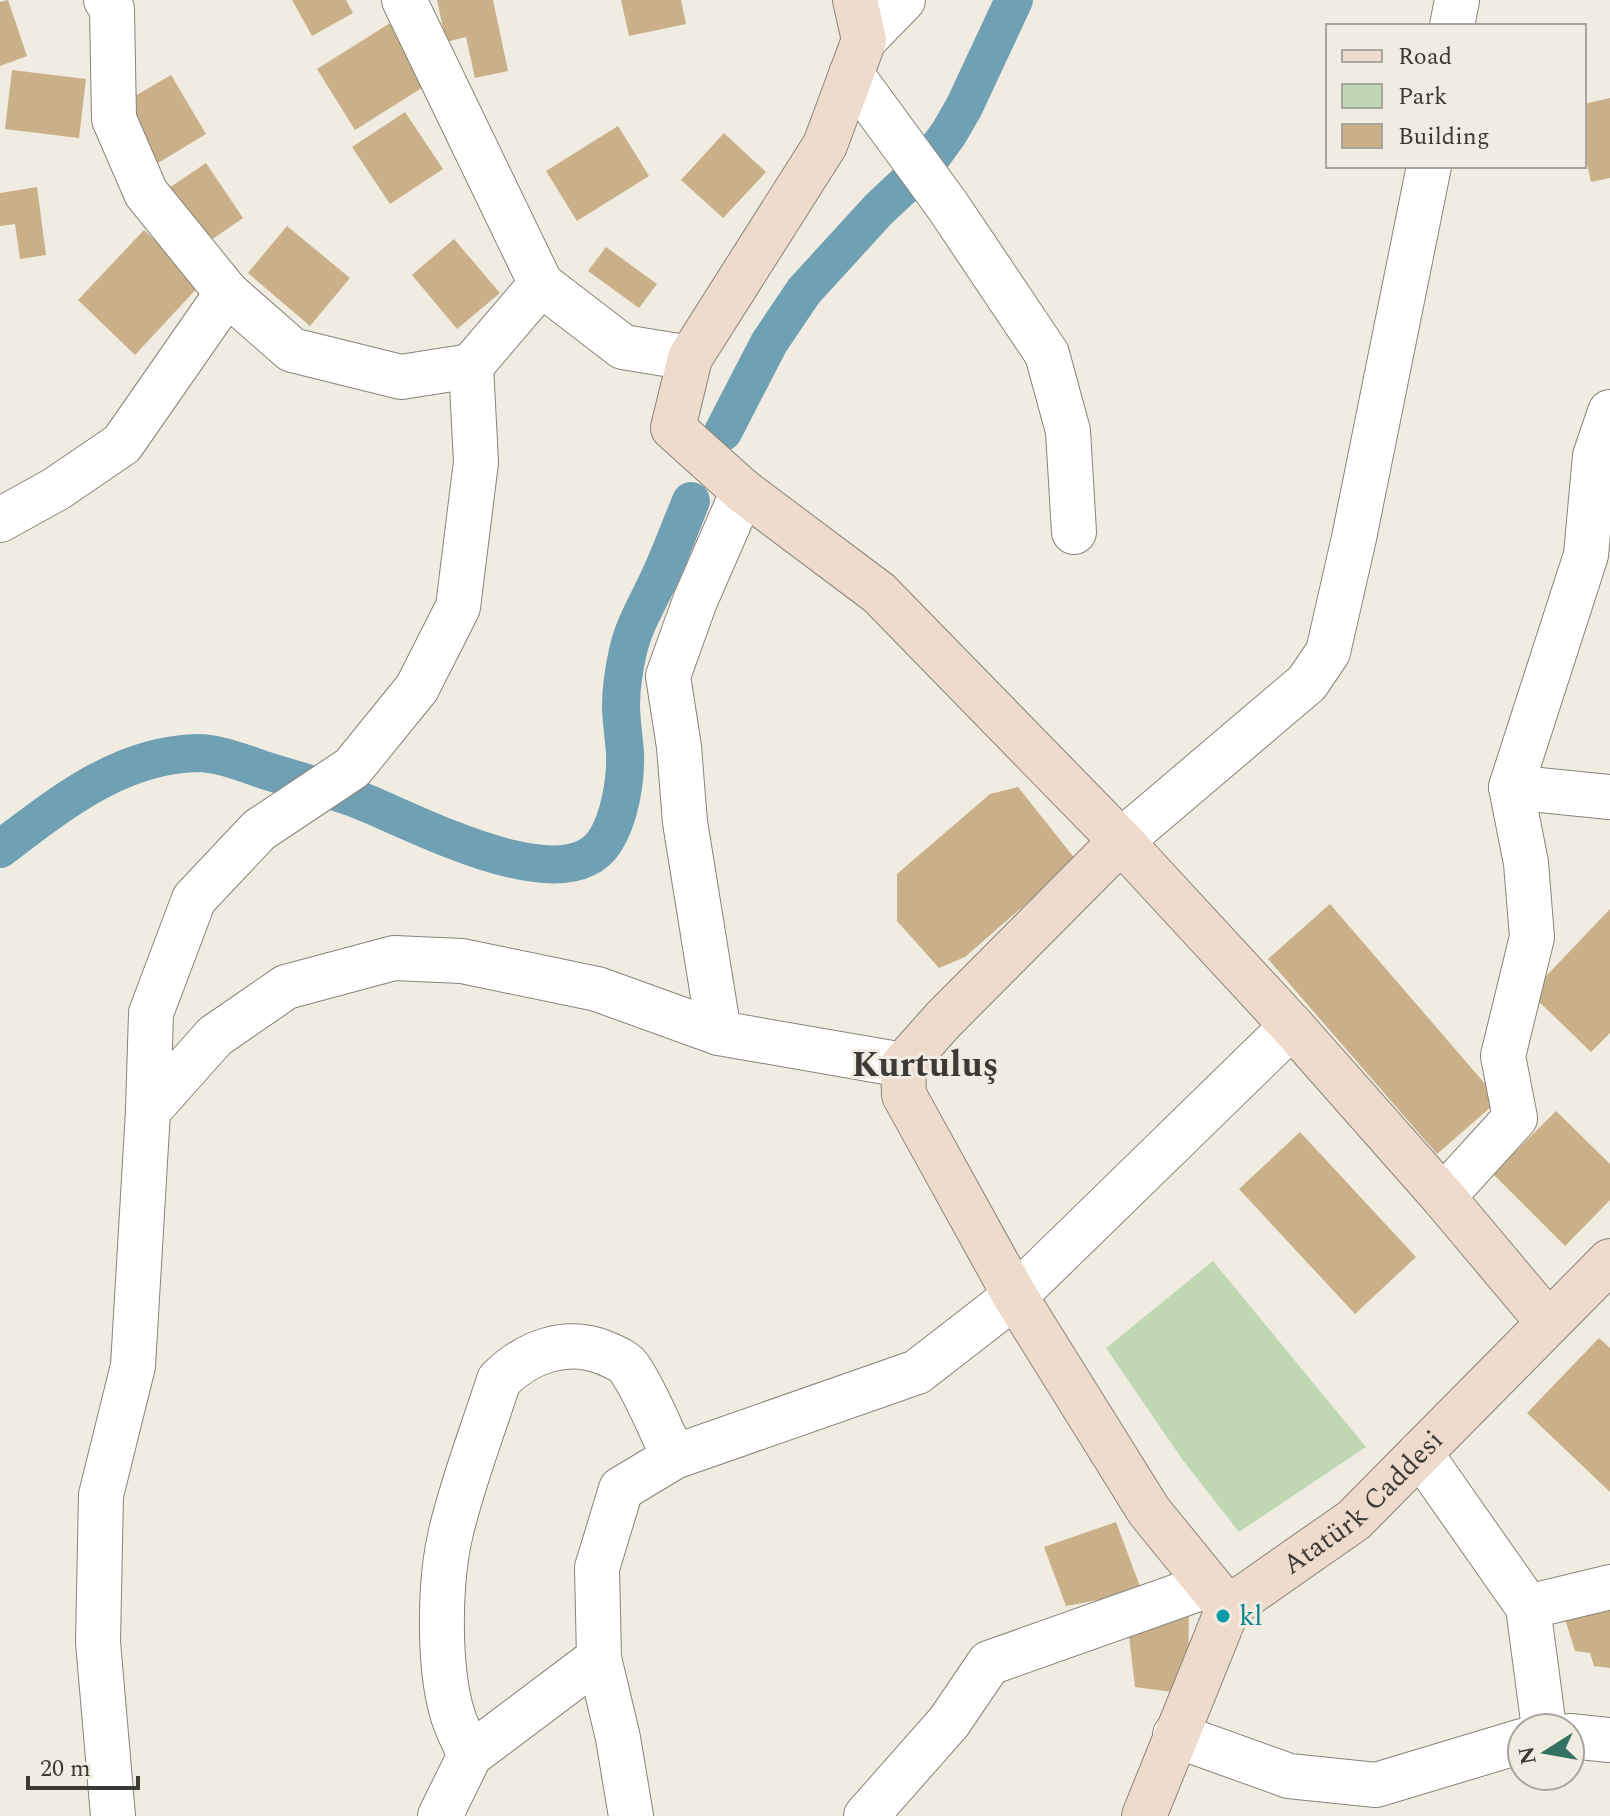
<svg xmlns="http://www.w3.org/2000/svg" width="1610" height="1816" font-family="Spectral,serif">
<rect width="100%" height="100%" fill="#f0ece1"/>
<polygon fill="#c0d7b4" points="1213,1261 1366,1447 1239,1532 1182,1459 1106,1348"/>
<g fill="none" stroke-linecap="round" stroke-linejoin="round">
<g stroke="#6fa0b3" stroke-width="38">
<polyline points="723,432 769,343 804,291 879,209 925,166 949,133 964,107 1014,0"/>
<path d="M0 849C60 804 119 755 197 753 220 753 246 764 267 771 296 780 325 788 354 798 406 817 564 906 605 841 620 818 626 779 625 753 624 737 621 721 621 705 621 687 624 669 628 651 634 624 650 599 661 574 672 550 681 525 691 501"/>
</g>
</g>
<g fill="#c9b089">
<polygon points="8,0 27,56 0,66 0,2"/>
<polygon points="292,0 346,0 353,13 312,36"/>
<polygon points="437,0 493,0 508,71 475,78 466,37 446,42"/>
<polygon points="621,0 681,0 686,24 629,36"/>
<polygon points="395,20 433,81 355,130 317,69"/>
<polygon points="12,70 86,79 79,138 5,129"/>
<polygon points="171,75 206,134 158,163 123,103"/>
<polygon points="1610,98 1610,178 1591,182 1584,150 1584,104"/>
<polygon points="405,112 443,169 390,204 352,147"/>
<polygon points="618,126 649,176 577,221 546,171"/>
<polygon points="724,133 766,172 723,218 681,180"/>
<polygon points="206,163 243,218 204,245 166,190"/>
<polygon points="37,187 46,255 20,259 15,224 0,226 0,193"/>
<polygon points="287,226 350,278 310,326 248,273"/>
<polygon points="144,230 201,284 135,355 78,300"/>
<polygon points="454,239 500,293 457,329 412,275"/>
<polygon points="606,247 657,284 639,308 588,271"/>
<polygon points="1018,787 1076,860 965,957 939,968 897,921 897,874 990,794"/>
<polygon points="1330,904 1499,1100 1437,1154 1268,959"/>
<polygon points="1610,909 1610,1033 1591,1052 1530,993"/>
<polygon points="1556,1111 1610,1164 1610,1200 1565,1246 1493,1174"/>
<polygon points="1300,1132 1416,1257 1355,1314 1239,1189"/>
<polygon points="1599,1338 1610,1348 1610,1492 1527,1413"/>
<polygon points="1116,1522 1142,1592 1066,1606 1044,1547"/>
<polygon points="1189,1603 1188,1694 1135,1687 1127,1619"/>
<polygon points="1610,1603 1610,1668 1594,1666 1590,1653 1575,1651 1564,1616"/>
</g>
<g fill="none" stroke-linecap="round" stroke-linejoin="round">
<defs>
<g id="street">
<polyline points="106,0 112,9 114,119 146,193 227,293 292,350 401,377 471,366"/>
<polyline points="404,0 541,284 623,347 690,358"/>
<polyline points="1452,26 1457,0"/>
<polyline points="864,40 903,0"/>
<polyline points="851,74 947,205 1047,354 1068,431 1074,532"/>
<polyline points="0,520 56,489 122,444 227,293"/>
<polyline points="1511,787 1610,797"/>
<polyline points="1121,841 1307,683 1328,652 1354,538 1429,166"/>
<polyline points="719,1033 685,822 679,747 668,676 695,601 743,491"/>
<polyline points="148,1111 151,1013 194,899 259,830 352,768 417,688 458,607 476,462 471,366 541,284"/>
<polyline points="1443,1197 1515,1118 1503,1056 1532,937 1526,863 1511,787 1586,555 1595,456 1610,412"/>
<polyline points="1420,1453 1528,1607 1544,1728"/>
<polyline points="1528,1607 1610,1587"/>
<polyline points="599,1658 618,1738 631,1816"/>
<polyline points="1175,1735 1289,1776 1376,1785 1522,1741"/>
<polyline points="1570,1736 1610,1740"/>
<path d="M470 1755C464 1742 457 1729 453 1716 438 1668 439 1582 451 1532 463 1481 483 1430 499 1380 527 1352 566 1337 605 1353 614 1357 625 1361 630 1369 648 1396 660 1429 674 1457"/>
<polyline points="113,1816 98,1642 101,1495 133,1366 148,1111 215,1036 286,987 394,958 462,961 597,989 719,1033 903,1065"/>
<polyline points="440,1816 470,1755 599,1658 597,1568 621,1489 674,1457 917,1372 1015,1296 1292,1026"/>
<polyline points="866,1816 949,1722 989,1663 1209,1585"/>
</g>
<g id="secondary">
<polyline points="855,0 864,40 825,145 690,358 673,428 743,491 879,593 1121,841 1292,1026 1443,1197 1548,1322"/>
<polyline points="1121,841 943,1020 903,1065 904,1095 1015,1296 1149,1511 1228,1608"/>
<path id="s1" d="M1144 1816 1228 1608 1354 1520 1610 1261"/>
</g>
</defs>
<use href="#street" stroke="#88847a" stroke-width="46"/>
<use href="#secondary" stroke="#88847a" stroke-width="46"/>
<use href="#street" stroke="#fff" stroke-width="44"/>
<use href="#secondary" stroke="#eedbcb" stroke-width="44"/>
</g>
<circle fill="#0f9aa8" stroke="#f0ece1" stroke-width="3" cx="1223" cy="1616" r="8"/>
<g text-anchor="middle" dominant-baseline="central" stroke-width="6" stroke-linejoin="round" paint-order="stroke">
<g font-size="28" fill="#3c3a36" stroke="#f0ece1">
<text stroke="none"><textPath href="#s1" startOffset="396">Atatürk Caddesi</textPath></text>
</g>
<g font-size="28" fill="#0d838f" stroke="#f0ece1" text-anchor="start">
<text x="1239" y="1616">kl</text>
</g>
<g font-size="36" font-weight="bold" fill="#3c3a36" stroke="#f0ece1">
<text x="925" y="1065">Kurtuluş</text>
</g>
</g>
<rect x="1326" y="24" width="260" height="144" fill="#f0ece1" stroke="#a8a59d" stroke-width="2"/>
<rect x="1342" y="50" width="40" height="12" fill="#eedbcb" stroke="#a8a59d" stroke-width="2"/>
<text x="1398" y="64" font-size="24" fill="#3c3a36">Road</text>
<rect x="1342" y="84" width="40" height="24" fill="#c0d7b4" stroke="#a8a59d" stroke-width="2"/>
<text x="1398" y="104" font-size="24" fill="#3c3a36">Park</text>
<rect x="1342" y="124" width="40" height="24" fill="#c9b089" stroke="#a8a59d" stroke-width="2"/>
<text x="1398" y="144" font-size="24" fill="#3c3a36">Building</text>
<g transform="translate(1546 1752) rotate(259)"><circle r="38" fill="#f0ece1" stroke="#a8a59d" stroke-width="2"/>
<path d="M0-6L14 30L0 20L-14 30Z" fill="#327363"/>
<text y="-12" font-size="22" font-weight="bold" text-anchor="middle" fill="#3c3a36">N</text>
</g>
<path d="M28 1776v12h110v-12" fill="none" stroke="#3c3a36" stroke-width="4"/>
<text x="40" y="1776" font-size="24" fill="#3c3a36" stroke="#f0ece1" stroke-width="6" paint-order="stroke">20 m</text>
</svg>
